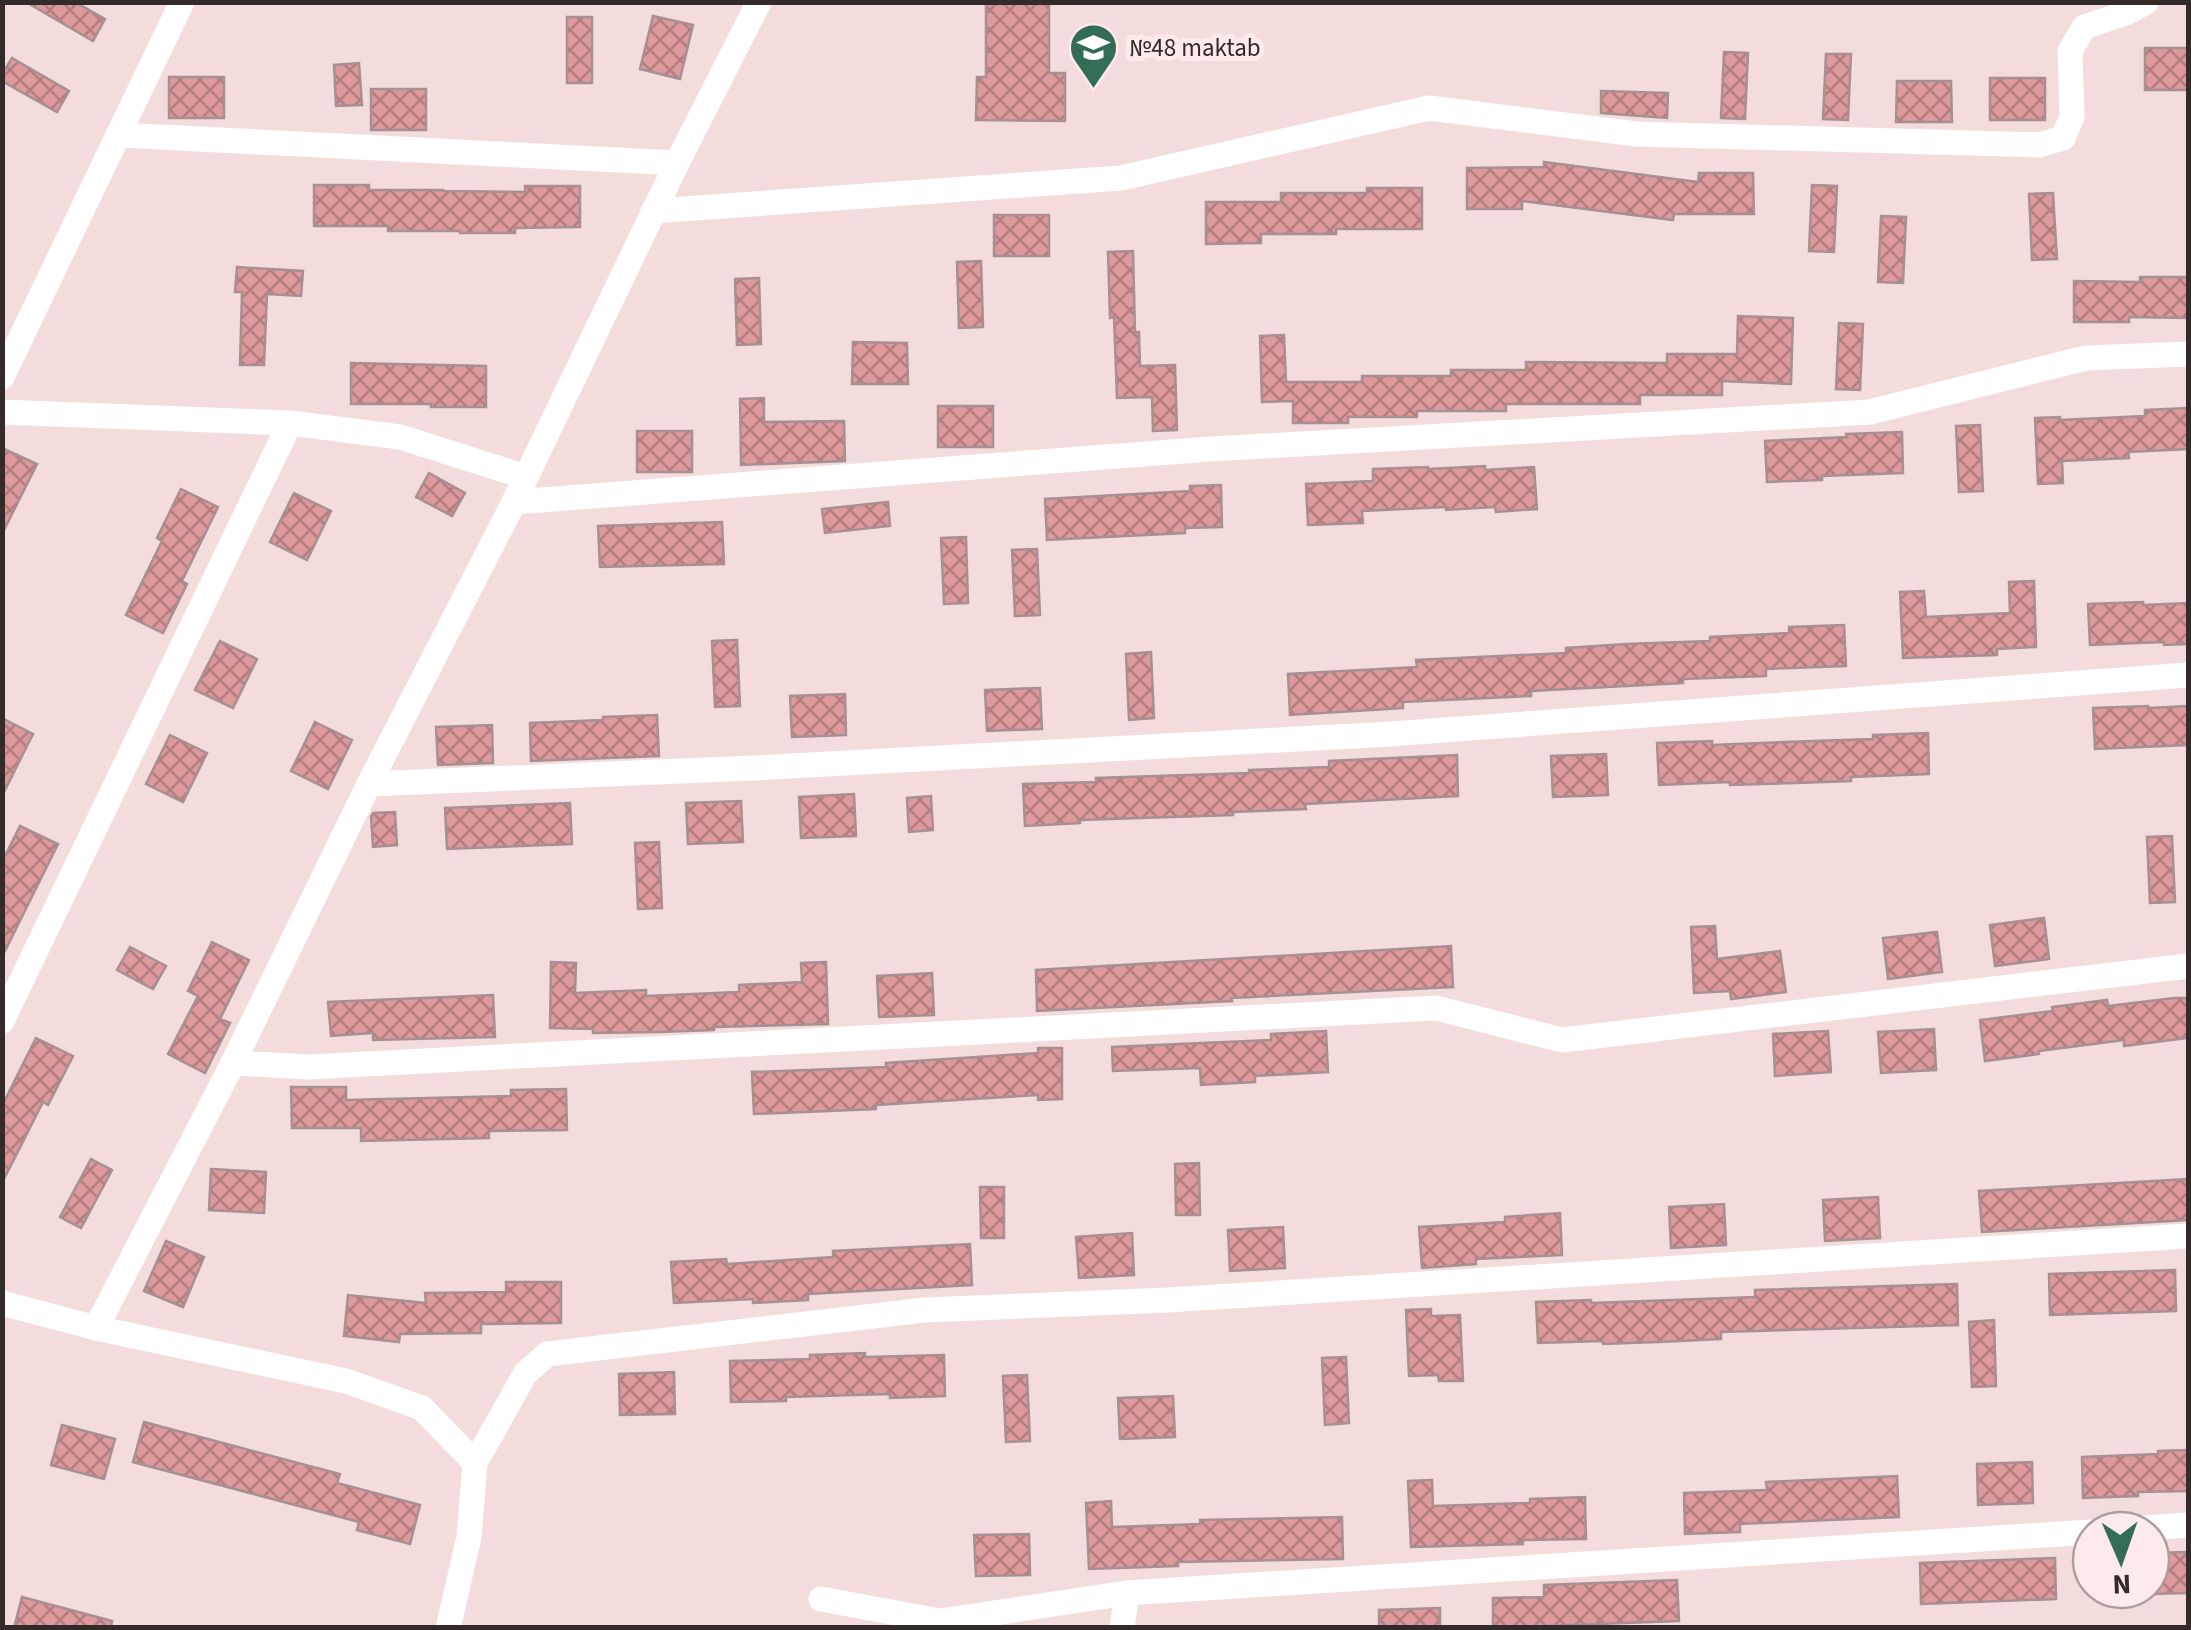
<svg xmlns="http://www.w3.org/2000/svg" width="2191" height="1630" font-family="'Source Sans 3',sans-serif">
<defs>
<pattern id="building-cross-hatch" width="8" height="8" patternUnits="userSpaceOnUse" patternTransform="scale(2.5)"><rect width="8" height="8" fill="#dd999c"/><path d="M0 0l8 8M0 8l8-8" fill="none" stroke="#b47d7f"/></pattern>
</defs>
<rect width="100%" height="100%" fill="#f5dcdc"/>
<g fill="url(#building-cross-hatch)" stroke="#a79091" stroke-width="2.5">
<polygon points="26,2 75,2 105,19 93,41"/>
<polygon points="986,2 1049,2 1049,73 1065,73 1065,121 976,120 977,77 986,77"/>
<polygon points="653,16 693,25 680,79 640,69"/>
<rect x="567" y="17" width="25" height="66"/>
<rect x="2145" y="48" width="43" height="42"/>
<polygon points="1724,52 1748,53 1745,119 1721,118"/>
<polygon points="1826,54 1851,54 1848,120 1823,119"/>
<polygon points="12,58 69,91 57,112 2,81 2,74"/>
<polygon points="359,63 362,105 336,106 334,65"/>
<rect x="169" y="77" width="55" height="41"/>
<rect x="1990" y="78" width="55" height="42"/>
<polygon points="1897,81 1951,81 1952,122 1896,122"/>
<rect x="371" y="89" width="55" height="41"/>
<polygon points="1601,91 1668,93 1667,118 1601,113"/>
<polygon points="1544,162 1698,182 1699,173 1753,173 1754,214 1674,214 1673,220 1522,201 1522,209 1467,209 1467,168 1544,167"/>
<polygon points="314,185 369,185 369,190 443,190 443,191 525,192 525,186 580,186 580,227 515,228 515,233 460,233 460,231 388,231 388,226 314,226"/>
<polygon points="1812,185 1837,186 1834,252 1809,251"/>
<polygon points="1367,188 1422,188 1422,229 1336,229 1336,234 1261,234 1261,243 1206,244 1206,202 1281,202 1281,193 1367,193"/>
<polygon points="2053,193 2057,259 2032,260 2029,194"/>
<rect x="994" y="215" width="55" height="41"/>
<polygon points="1881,216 1906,217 1903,283 1878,282"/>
<polygon points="1133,251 1135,332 1139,332 1140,366 1175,365 1177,430 1153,431 1152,397 1117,398 1114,317 1110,318 1108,252"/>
<polygon points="981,261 983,327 959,328 957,262"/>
<polygon points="237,267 303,271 301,296 267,294 264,365 240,365 242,292 235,292"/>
<polygon points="2140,277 2188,277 2188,318 2129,317 2129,322 2074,322 2074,281 2140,282"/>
<polygon points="759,278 761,344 737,345 735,279"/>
<polygon points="1738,316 1793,318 1791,384 1722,381 1722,395 1640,395 1640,404 1506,404 1506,411 1417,411 1417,417 1348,417 1348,423 1293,423 1293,401 1262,402 1260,336 1284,335 1286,382 1362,382 1362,376 1451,376 1451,370 1526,370 1526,362 1667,363 1667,354 1737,354"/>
<polygon points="1839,323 1863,324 1860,390 1836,389"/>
<polygon points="853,342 907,343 908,384 852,384"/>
<polygon points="351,363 486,366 486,407 431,407 431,404 351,404"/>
<polygon points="764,398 764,422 844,421 845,461 741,465 740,399"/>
<rect x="938" y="406" width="55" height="41"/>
<polygon points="2188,408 2188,449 2128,452 2129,458 2062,461 2063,483 2038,484 2035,418 2060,417 2060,420 2145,416 2145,410"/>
<polygon points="1980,425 1983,491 1959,492 1956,426"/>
<rect x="637" y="431" width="55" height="41"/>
<polygon points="1902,432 1903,473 1822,476 1822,480 1767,482 1765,441 1847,437 1846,434"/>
<polygon points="2,448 37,464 2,534"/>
<polygon points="1485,466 1485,470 1534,467 1537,509 1496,512 1495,507 1446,510 1446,507 1362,511 1363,523 1308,525 1306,484 1373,481 1373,469 1428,467 1428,469"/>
<polygon points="429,473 465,493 452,516 416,497"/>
<polygon points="1221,485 1222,527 1185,528 1185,533 1047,540 1045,499 1190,491 1190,486"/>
<polygon points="181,489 218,507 182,581 187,584 163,633 126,615 162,541 157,538"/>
<polygon points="294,493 331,511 307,560 270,542"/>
<polygon points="888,502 890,526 825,533 822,509"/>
<polygon points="722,522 724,564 600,567 598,526"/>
<polygon points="966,537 968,603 944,604 941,538"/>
<polygon points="1037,549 1040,615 1015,616 1012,550"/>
<polygon points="2034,581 2036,647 1997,649 1997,655 1903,658 1900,592 1924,591 1926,617 2010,613 2009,582"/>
<polygon points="2143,602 2143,605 2188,603 2188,644 2164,645 2164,642 2090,645 2088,604"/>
<polygon points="1844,625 1846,666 1766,669 1766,676 1683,679 1683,683 1531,691 1531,696 1403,702 1403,708 1290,715 1288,674 1417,667 1416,660 1566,653 1566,648 1626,644 1710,641 1710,637 1789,633 1789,627"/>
<polygon points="737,640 740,706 715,707 712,641"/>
<polygon points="220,641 257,659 233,708 195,690"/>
<polygon points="1151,652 1154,718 1129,720 1126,654"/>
<polygon points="1040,688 1042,729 987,731 985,690"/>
<polygon points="845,694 846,735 792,737 790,696"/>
<polygon points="2148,706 2148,708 2188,706 2188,745 2095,749 2093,708"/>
<polygon points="657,715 659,756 531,761 530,723 603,720 603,717"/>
<polygon points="2,718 33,734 2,796"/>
<polygon points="315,722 352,740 328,789 291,771"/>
<polygon points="492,725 493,763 438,765 436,727"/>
<polygon points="1928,733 1929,774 1851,777 1851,781 1796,783 1730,785 1730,782 1659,785 1657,743 1712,741 1712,745 1784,742 1873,739 1873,735"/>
<polygon points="170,735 207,753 183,802 146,784"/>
<polygon points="1606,754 1608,795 1553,797 1551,756"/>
<polygon points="1457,755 1458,796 1305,804 1306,809 1233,812 1233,815 1080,820 1080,823 1025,826 1023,784 1096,782 1096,778 1249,773 1249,770 1329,767 1329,761"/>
<polygon points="854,794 856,836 801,838 799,797"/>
<polygon points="931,796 933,830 909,832 907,798"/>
<polygon points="741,801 743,842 688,844 686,803"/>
<polygon points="570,803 572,844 447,849 445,808"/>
<polygon points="395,812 397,845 373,847 371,817 373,813"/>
<polygon points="20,826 58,844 2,957 2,862"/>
<polygon points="2172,836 2175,902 2150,903 2147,837"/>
<polygon points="659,842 662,908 638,909 635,843"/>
<polygon points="2044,918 2049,959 1995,966 1990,925"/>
<polygon points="1715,926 1717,959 1780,951 1786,992 1731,999 1730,991 1694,993 1691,927"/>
<polygon points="1937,932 1942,972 1888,979 1883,938"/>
<polygon points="212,942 249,960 220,1019 230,1023 205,1073 168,1054 198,996 188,991"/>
<polygon points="1451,946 1453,987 1231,998 1232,1001 1037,1011 1036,970"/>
<polygon points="130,947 166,966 153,989 117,970"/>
<polygon points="551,962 576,963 575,993 646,990 646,996 739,992 739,985 802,982 801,963 826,962 828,1024 714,1027 714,1030 659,1032 593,1033 593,1029 550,1028"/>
<polygon points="932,973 934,1015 879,1017 877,976"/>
<polygon points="493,995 495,1037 373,1040 373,1033 331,1036 328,1002"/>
<polygon points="2174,998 2188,998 2188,1038 2124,1046 2124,1040 2039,1051 2039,1054 1985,1061 1980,1020 2053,1011 2052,1007 2107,1000 2108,1006"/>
<polygon points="1934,1029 1936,1070 1881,1073 1878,1032"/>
<polygon points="1326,1031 1328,1072 1255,1076 1255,1082 1201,1085 1200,1068 1113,1071 1112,1047 1271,1040 1271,1034"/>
<polygon points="1828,1031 1831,1072 1775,1076 1773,1034"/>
<polygon points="36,1038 73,1056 48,1105 43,1102 2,1183 2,1106"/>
<polygon points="1038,1048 1062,1048 1062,1099 1038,1100 1038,1095 876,1105 876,1109 754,1114 752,1072 886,1067 886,1063 1038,1053"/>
<polygon points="291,1087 346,1087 346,1100 511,1096 511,1090 566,1089 567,1130 489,1131 489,1138 361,1141 361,1128 292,1128"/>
<polygon points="91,1159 112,1170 81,1228 60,1217"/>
<polygon points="1199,1163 1200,1215 1176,1215 1175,1164"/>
<polygon points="211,1169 266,1172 264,1213 209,1210"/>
<polygon points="2187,1179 2188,1220 1982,1232 1979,1191"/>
<polygon points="980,1187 1004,1187 1004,1238 981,1238"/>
<polygon points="1878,1197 1880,1238 1825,1241 1823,1200"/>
<polygon points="1724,1204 1726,1245 1671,1248 1669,1207"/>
<polygon points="1560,1213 1562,1255 1476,1259 1476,1264 1422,1268 1419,1227 1505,1222 1505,1217"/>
<polygon points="1283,1227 1285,1268 1230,1271 1228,1230"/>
<polygon points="1132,1233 1134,1275 1079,1278 1076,1237"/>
<polygon points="166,1241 204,1257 183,1307 144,1291"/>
<polygon points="970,1244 972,1285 808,1294 808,1300 753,1303 753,1299 674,1303 671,1262 726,1259 727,1264 833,1257 833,1251"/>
<polygon points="2175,1270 2176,1311 2050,1315 2049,1274"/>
<polygon points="506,1282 561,1282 561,1323 481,1324 481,1333 400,1334 399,1342 344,1336 348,1295 426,1303 425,1293 506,1292"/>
<polygon points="1957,1284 1958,1325 1721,1332 1721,1339 1658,1342 1603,1344 1602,1341 1538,1343 1536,1302 1591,1300 1591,1303 1755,1297 1755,1290"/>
<polygon points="1431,1309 1431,1316 1460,1315 1463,1381 1439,1381 1438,1375 1409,1376 1406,1310"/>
<polygon points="1994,1320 1996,1386 1972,1387 1969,1322"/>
<polygon points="865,1353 865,1357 944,1355 945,1396 890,1398 890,1394 786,1397 786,1401 731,1402 730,1361 810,1359 810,1355"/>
<polygon points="1346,1357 1349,1423 1325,1425 1322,1358"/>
<polygon points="674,1372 675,1414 620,1415 619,1374"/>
<polygon points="1027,1375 1030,1441 1006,1442 1003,1376"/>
<polygon points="1173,1396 1175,1437 1120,1439 1118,1398"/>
<polygon points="144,1422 340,1474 337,1483 420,1505 410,1544 357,1530 359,1522 133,1462"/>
<polygon points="62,1425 115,1439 104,1479 51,1465"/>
<polygon points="2188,1450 2188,1491 2138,1492 2138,1496 2083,1498 2082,1457 2158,1454 2158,1451"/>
<polygon points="2032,1462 2033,1503 1978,1505 1977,1464"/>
<polygon points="1897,1476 1899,1517 1740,1524 1740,1532 1685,1534 1684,1493 1767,1490 1766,1482"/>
<polygon points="1432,1480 1433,1506 1530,1503 1530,1499 1585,1497 1586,1539 1523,1540 1523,1544 1411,1547 1408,1481"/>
<polygon points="1111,1501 1112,1527 1200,1524 1200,1520 1342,1517 1343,1559 1178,1562 1178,1566 1089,1569 1086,1503"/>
<polygon points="1029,1534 1030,1575 976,1576 974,1535"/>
<polygon points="2188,1552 2188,1593 2151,1594 2151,1553"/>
<polygon points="2055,1558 2056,1599 1921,1604 1920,1563"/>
<polygon points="1677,1580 1679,1621 1493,1628 1493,1598 1544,1597 1544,1585"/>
<polygon points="22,1597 112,1621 111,1628 14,1628"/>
<polygon points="1440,1608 1440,1628 1379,1628 1379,1610"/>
</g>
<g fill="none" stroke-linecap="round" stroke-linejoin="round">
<g stroke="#fff" stroke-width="25">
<polyline points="119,135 677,163"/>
<polyline points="653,211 1121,178 1429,108 1637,134 2039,145 2063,138 2072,117 2070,51 2084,27 2126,13 2146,2"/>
<polyline points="2,377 182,2"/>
<polyline points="2,412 290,423 400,437 526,477"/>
<polyline points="514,502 1211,449 1870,412 2086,358 2188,354"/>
<polyline points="369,784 753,768 1390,734 2188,675"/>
<polyline points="2,1021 290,423"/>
<polyline points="233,1063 309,1067 1436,1008 1562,1040 2188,966"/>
<polyline points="2,1303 96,1328 346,1381 422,1408 475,1463"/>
<polyline points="96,1328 233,1063 369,784 514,502 677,163 759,2"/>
<polyline points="2117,1530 2188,1525"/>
<polyline points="821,1599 940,1621 1127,1593 2091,1532"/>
<polyline points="448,1628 469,1537 475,1463 525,1374 547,1354 925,1310 1168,1300 2188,1236"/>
<polyline points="1122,1628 1127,1593"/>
</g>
</g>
<defs>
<symbol id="school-pin" viewBox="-11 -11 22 30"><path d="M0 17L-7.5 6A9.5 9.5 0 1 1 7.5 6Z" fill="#336d56" stroke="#ffeaeb"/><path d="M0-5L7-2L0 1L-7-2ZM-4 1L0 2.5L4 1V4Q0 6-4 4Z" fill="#fff"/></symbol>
</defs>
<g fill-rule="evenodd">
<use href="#school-pin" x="1066" y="20" width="55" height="75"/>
</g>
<g text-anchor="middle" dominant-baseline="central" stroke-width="10" stroke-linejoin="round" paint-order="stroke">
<g font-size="25" fill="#332a2a" stroke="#ffeaeb" text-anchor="start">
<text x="1129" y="48">№48 maktab</text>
</g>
</g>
<rect width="2191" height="1630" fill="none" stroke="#332a2a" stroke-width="10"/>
<g transform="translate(2121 1560) rotate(178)"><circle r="48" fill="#ffeaeb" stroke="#ad9d9e" stroke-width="2.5"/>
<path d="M0-8L18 38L0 25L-18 38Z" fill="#336d56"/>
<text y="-15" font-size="28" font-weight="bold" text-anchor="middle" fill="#332a2a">N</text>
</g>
</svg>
